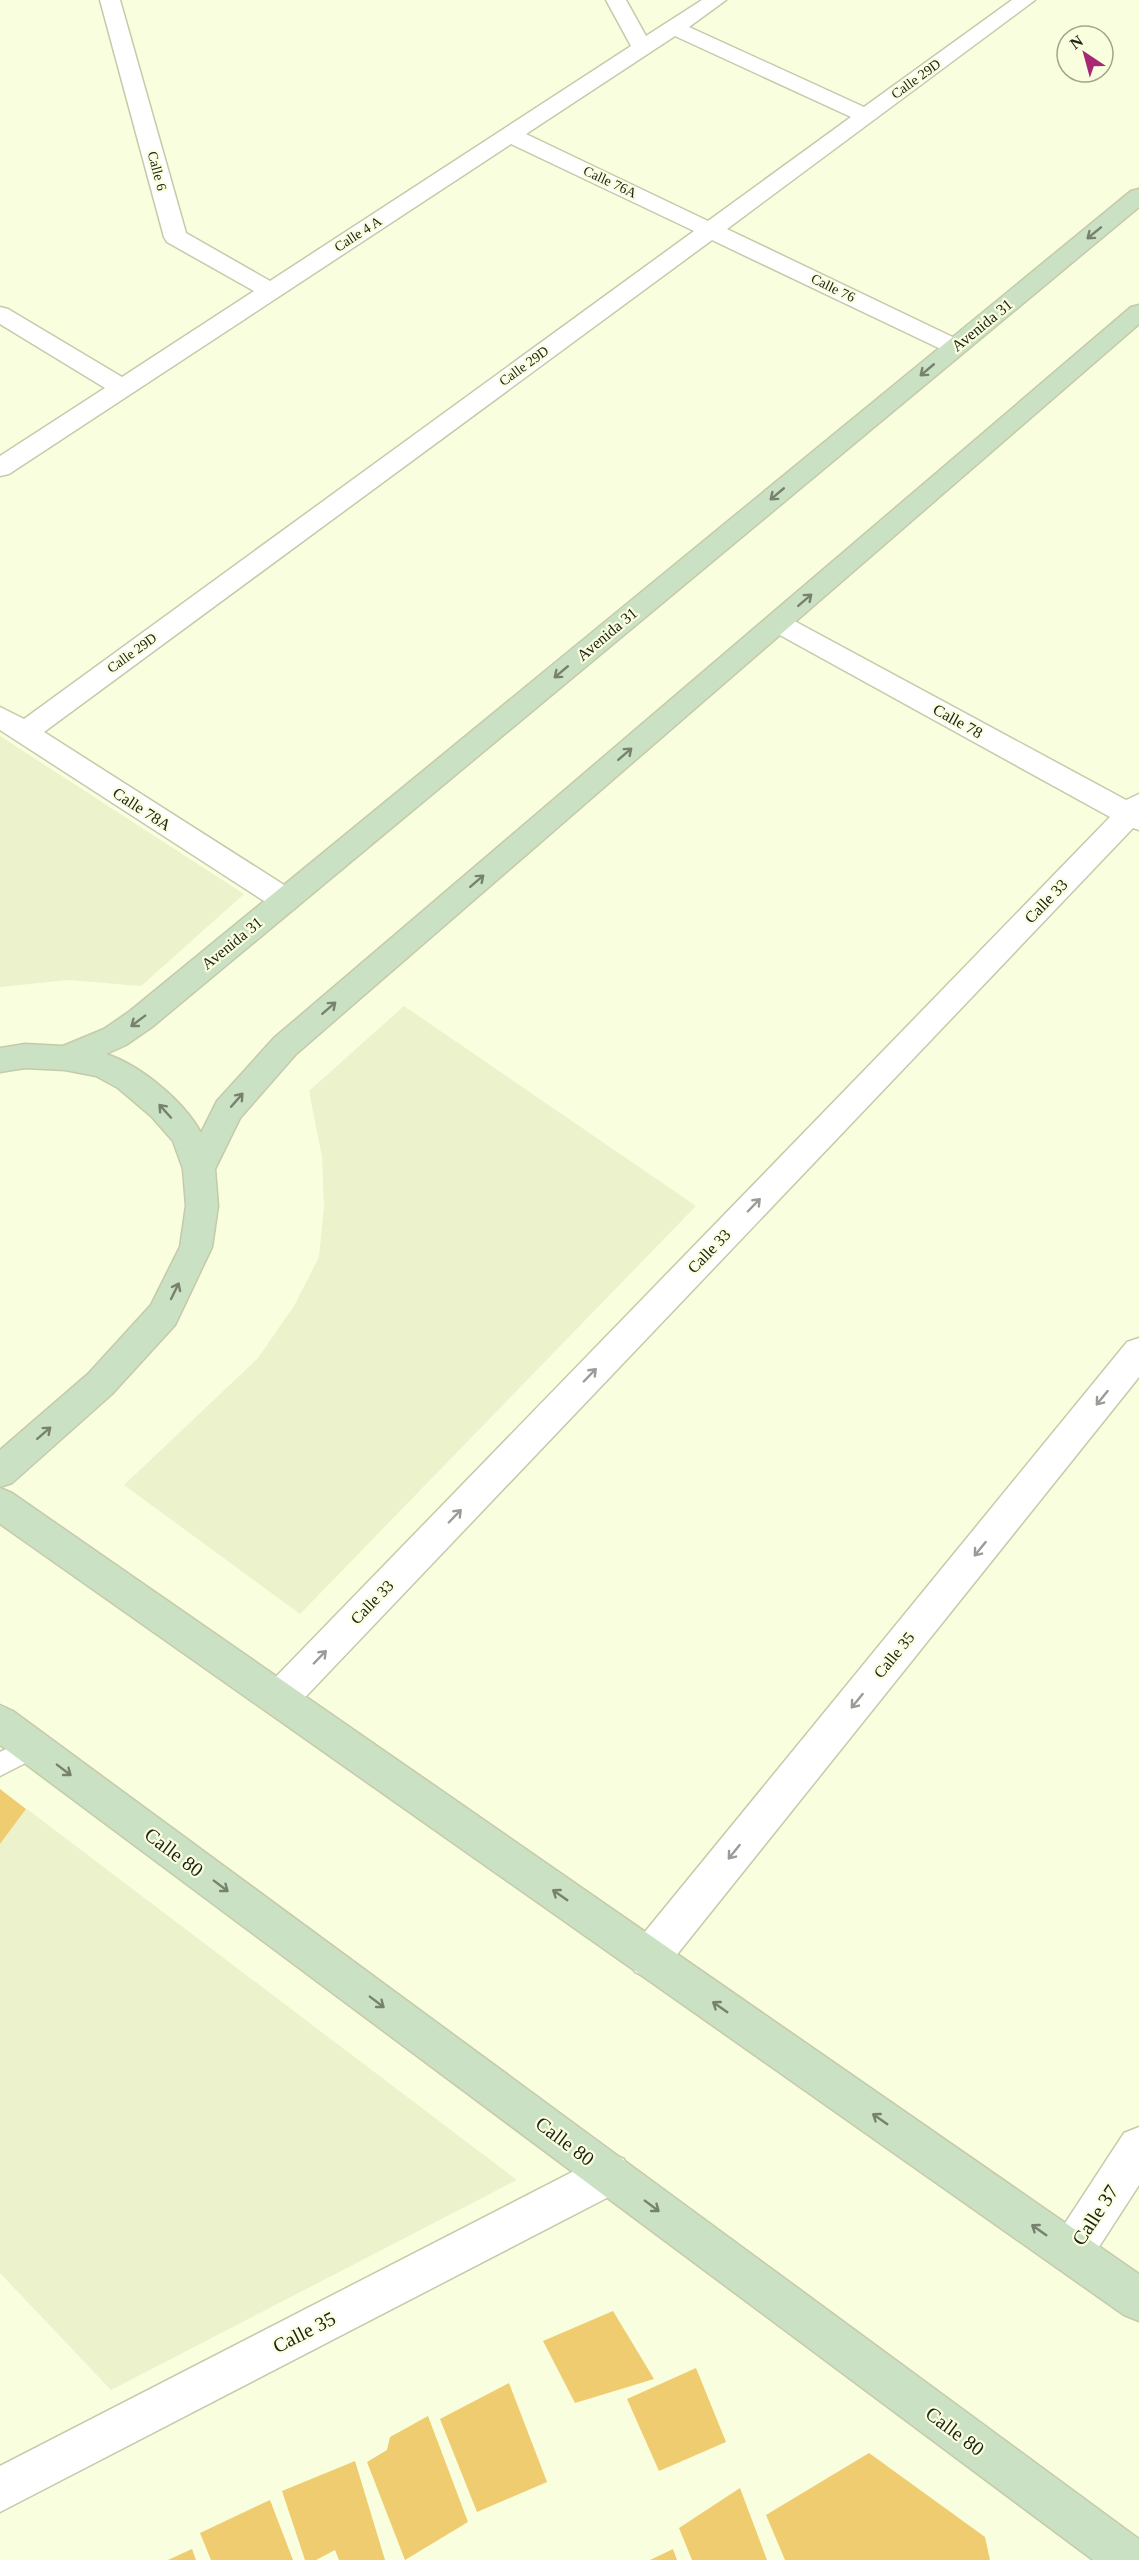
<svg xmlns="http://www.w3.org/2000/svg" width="1139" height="2560" font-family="Georgia,serif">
<rect width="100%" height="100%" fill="#f9fede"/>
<g fill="#ecf2cb">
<polygon points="0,736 244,894 141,986 68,980 0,987"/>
<polygon points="404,1006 696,1206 300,1614 124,1485 258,1358 294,1306 319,1257 324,1207 322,1157 309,1091"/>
<polygon points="26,1809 27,1809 517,2180 111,2390 0,2273 0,1844"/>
</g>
<g fill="#efcc70">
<polygon points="0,1789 26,1809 0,1844"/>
<polygon points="613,2311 654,2379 575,2403 543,2341"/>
<polygon points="696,2368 726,2442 659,2471 627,2399"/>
<polygon points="509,2383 547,2482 477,2512 440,2419"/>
<polygon points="428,2416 468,2522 405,2560 367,2462 387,2450 390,2437"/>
<polygon points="869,2453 985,2537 990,2560 785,2560 766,2515"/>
<polygon points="355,2461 385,2560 339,2560 335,2550 316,2560 305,2560 282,2491"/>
<polygon points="740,2488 767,2560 692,2560 679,2528"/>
<polygon points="270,2500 293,2560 211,2560 200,2533"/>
<polygon points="192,2549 196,2560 168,2560"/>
<polygon points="673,2549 677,2560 650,2560"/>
</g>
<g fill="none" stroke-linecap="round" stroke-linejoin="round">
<defs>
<polygon id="lane" points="33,1736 41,1739 45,1747 41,1755 0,1776 0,1752"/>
<g id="street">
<path d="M100 0H120L186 233 270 281 631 46 606 0H626L646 36 702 0H726L689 27 864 107 1012 0H1035L727 229 963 342 967 347 963 352 955 354 947 352 712 240 44 732 295 892 300 900 295 908 285 911 275 908 0 730V707L24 719 694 231 511 144 9 474 0 476V456L105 388 0 324V307L8 309 122 377 254 291 167 242 164 237ZM675 36 851 117 708 221 526 134Z"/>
<polygon points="778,614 787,617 1126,800 1139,794 1139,830 1133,828 292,1711 279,1716 266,1711 260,1699 266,1687 1110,817 769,629 765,623 769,617"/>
<polygon points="1139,1338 1139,1377 663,1972 649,1978 635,1972 629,1958 635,1944 1127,1342"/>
<polygon points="1139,2127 1139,2185 1086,2267 1071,2273 1056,2267 1050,2252 1056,2237 1124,2133"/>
<polygon points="609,2153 624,2159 630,2174 624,2189 0,2512 0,2466"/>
</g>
<g id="secondary">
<path d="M1139 189V207L152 1027 126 1045 106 1054C140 1065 184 1101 201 1133L217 1101 274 1038 1131 307 1139 305V324L296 1054 240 1118 215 1169 218 1206 212 1247 175 1325 112 1394 12 1483 0 1487V1450L88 1374 151 1305 180 1247 186 1206 183 1169 173 1141 151 1116 118 1088 96 1076 65 1070 25 1068 0 1072V1048L25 1044 63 1046 104 1029 130 1011 1131 191Z"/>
<polygon points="0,1488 12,1493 1139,2274 1139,2321 1124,2315 0,1524"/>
<polygon points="0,1705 13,1711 1139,2539 1139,2560 1093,2560 0,1745"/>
</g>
</defs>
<use href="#lane" stroke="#c5caab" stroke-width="3"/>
<use href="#street" stroke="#c5caab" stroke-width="3"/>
<use href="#secondary" stroke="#c5caab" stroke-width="3"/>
<use href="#lane" fill="#fff" fill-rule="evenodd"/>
<use href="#street" fill="#fff" fill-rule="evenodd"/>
<use href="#secondary" fill="#cbe1c3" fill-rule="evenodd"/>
</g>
<defs><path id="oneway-shaft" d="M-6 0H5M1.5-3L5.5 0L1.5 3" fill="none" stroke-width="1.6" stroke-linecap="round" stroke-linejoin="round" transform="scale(1.5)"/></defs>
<g stroke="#76826d">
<use href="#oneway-shaft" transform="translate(1094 233) rotate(141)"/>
<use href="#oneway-shaft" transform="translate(927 370) rotate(140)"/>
<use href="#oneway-shaft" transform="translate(777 494) rotate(140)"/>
<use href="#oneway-shaft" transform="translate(805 600) rotate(-41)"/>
<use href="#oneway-shaft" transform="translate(561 672) rotate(140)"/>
<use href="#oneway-shaft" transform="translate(625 754) rotate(-41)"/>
<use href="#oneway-shaft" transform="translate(477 881) rotate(-41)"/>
<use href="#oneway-shaft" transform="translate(329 1008) rotate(-41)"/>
<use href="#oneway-shaft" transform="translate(138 1021) rotate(143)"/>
<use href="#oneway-shaft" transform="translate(237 1100) rotate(-49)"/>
<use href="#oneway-shaft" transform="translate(165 1111) rotate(-132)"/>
<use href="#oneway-shaft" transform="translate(175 1291) rotate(-64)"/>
<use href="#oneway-shaft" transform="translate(44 1433) rotate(-41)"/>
<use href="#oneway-shaft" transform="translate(64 1770) rotate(37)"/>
<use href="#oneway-shaft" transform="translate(221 1886) rotate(37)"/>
<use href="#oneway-shaft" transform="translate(560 1895) rotate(-145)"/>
<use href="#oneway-shaft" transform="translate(377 2002) rotate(37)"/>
<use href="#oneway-shaft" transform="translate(720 2007) rotate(-145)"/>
<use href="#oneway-shaft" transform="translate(880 2119) rotate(-145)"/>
<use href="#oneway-shaft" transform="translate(652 2206) rotate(37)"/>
<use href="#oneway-shaft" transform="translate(1039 2230) rotate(-145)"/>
</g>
<g stroke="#9b9c97">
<use href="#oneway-shaft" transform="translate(754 1205) rotate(-46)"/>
<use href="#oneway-shaft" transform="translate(590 1375) rotate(-46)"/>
<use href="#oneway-shaft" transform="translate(1102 1398) rotate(129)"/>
<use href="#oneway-shaft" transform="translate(455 1516) rotate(-46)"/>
<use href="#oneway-shaft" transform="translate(980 1549) rotate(129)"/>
<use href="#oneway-shaft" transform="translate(320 1657) rotate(-46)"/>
<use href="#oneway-shaft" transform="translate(857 1701) rotate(129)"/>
<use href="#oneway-shaft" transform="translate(734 1852) rotate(129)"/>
</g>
<g text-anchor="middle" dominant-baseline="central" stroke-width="4.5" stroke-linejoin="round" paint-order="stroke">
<g font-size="14" fill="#212317" stroke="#f9fede">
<text transform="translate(916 79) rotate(-36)">Calle 29D</text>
<text transform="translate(157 171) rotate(75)">Calle 6</text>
<text transform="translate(610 182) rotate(25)">Calle 76A</text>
<text transform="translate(358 234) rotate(-33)">Calle 4 A</text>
<text transform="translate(833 288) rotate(26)">Calle 76</text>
<text transform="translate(524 366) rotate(-36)">Calle 29D</text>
<text transform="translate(132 653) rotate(-36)">Calle 29D</text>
</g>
<g font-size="16" fill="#212317" stroke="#f9fede">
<text transform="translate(982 325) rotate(-39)">Avenida 31</text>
<text transform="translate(607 634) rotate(-40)">Avenida 31</text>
<text transform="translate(958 721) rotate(29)">Calle 78</text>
<text transform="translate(142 809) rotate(33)">Calle 78A</text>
<text transform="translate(1046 901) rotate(-46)">Calle 33</text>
<text transform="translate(232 943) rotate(-39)">Avenida 31</text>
<text transform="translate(709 1251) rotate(-46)">Calle 33</text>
<text transform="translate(372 1602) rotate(-46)">Calle 33</text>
<text transform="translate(894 1655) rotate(-51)">Calle 35</text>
</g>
<g font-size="20" fill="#212317" stroke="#f9fede">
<text transform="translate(174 1852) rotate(37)">Calle 80</text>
<text transform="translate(565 2141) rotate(37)">Calle 80</text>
<text transform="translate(1095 2215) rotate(-57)">Calle 37</text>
<text transform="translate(304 2332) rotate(-27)">Calle 35</text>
<text transform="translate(955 2431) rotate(37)">Calle 80</text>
</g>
</g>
<g transform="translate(1085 54) rotate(324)"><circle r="28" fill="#f9fede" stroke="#a3a68e" stroke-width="1.5"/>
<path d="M0-4.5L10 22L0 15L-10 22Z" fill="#a92874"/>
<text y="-9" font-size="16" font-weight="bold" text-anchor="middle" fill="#212317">N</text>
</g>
</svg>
